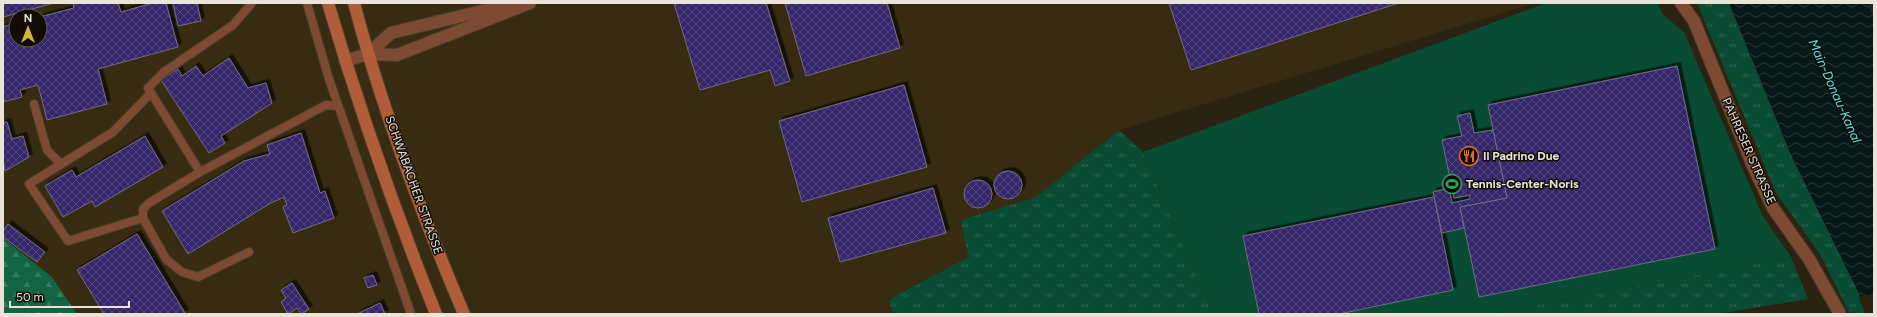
<svg xmlns="http://www.w3.org/2000/svg" width="1877" height="317" font-family="Figtree,sans-serif">
<defs>
<pattern id="grass-tufts" width="24" height="20" patternUnits="userSpaceOnUse"><rect width="24" height="20" fill="#0a4c33"/><path d="M3 7l-1-3M5 7V3M7 7l1-3M15 17l-1-3M17 17v-4M19 17l1-3" fill="none" stroke="#2e6650"/></pattern>
<pattern id="forest-firs" width="22" height="20" patternUnits="userSpaceOnUse"><rect width="22" height="20" fill="#116545"/><path d="M5 1l3.5 6h-7zM16 11l3.5 6h-7z" fill="#347b5f"/></pattern>
<pattern id="water-waves" width="16" height="10" patternUnits="userSpaceOnUse"><rect width="16" height="10" fill="#061718"/><path d="M0 5q4-4 8 0t8 0" fill="none" stroke="#2a3939"/></pattern>
<pattern id="building-cross-hatch" width="8" height="8" patternUnits="userSpaceOnUse"><rect width="8" height="8" fill="#34266c"/><path d="M0 0l8 8M0 8l8-8" fill="none" stroke="#514580"/></pattern>
<filter id="shadow"><feDropShadow dx="3.5" dy="-3.5" stdDeviation="0" flood-color="#0009"/></filter>
</defs>
<rect width="100%" height="100%" fill="#2b2311"/>
<path fill="#372b12" fill-rule="evenodd" d="M3 3H1535L1119 130 1036 197 961 220 968 257 888 300 894 314H77L52 277 3 238ZM16 16H40V40H16Z"/>
<g fill="url(#grass-tufts)">
<polygon points="1697,3 1729,3 1791,155 1869,314 1850,314 1820,254 1776,193"/>
<polygon points="1119,130 1143,152 1213,314 894,314 888,300 968,257 961,220 1036,197"/>
<polygon points="1791,257 1808,299 1717,314 1490,314"/>
</g>
<polygon fill="url(#forest-firs)" points="3,238 52,277 77,314 3,314"/>
<polygon fill="#0a4c33" points="1546,3 1658,3 1662,14 1684,32 1762,215 1791,257 1490,314 1213,314 1143,152"/>
<polygon fill="url(#water-waves)" points="1729,3 1868,3 1874,19 1874,314 1869,314 1791,155"/>
<polygon fill="#2b2311" points="1874,294 1874,314 1866,314 1858,297"/>
<g fill="url(#building-cross-hatch)" stroke="#6f6e83" filter="url(#shadow)">
<polygon points="3,3 54,3 3,17"/>
<polygon points="73,3 118,3 121,12 153,3 166,3 178,47 98,69 107,104 47,120 38,85 20,90 22,97 3,102 3,27 16,23 16,40 40,40 40,17 74,8"/>
<polygon points="173,3 197,3 201,21 178,26"/>
<polygon points="674,3 766,3 790,81 775,86 770,70 700,90"/>
<polygon points="785,3 887,3 900,48 806,76"/>
<polygon points="1169,3 1399,3 1191,70"/>
<polygon points="229,58 248,88 266,83 272,103 221,136 225,143 209,153 161,80 178,69 182,76 196,66 203,76"/>
<polygon points="1677,66 1715,249 1479,297 1460,207 1507,198 1488,105"/>
<polygon points="904,85 927,167 802,202 779,121"/>
<polygon points="1470,113 1474,133 1493,130 1507,198 1460,207 1464,228 1442,233 1433,192 1449,188 1452,203 1470,199 1470,195 1454,198 1442,140 1462,136 1457,116"/>
<polygon points="7,122 12,139 23,136 29,157 5,171 3,161 3,123"/>
<polygon points="301,133 320,193 325,191 334,218 293,233 283,207 287,205 284,197 269,204 188,254 162,211 244,161 270,154 267,145"/>
<polygon points="145,136 163,167 95,207 92,201 63,217 45,186 72,170 76,177"/>
<circle cx="1008" cy="185" r="14"/>
<circle cx="978" cy="194" r="14"/>
<polygon points="933,188 946,233 840,262 828,218"/>
<polygon points="1434,197 1453,290 1339,314 1259,314 1243,236"/>
<polygon points="8,224 45,252 37,262 3,237 3,231"/>
<polygon points="137,234 185,313 184,314 104,314 77,270"/>
<polygon points="373,275 377,285 368,288 364,278"/>
<polygon points="292,283 309,309 302,314 297,308 288,314 281,302 286,298 281,290"/>
<polygon points="380,303 385,314 357,314"/>
</g>
<g fill="none" stroke-linecap="round" stroke-linejoin="round">
<defs>
<g id="lane">
<polyline points="252,3 233,25 164,72 148,88 200,172 326,105 338,106"/>
<polyline points="307,3 329,79 411,314"/>
<polyline points="34,104 47,150 61,164"/>
<polyline points="200,172 149,203 143,209 143,218 166,259 182,272 198,277 249,252"/>
<polyline points="143,218 68,241 29,184 113,132 151,93"/>
</g>
<g id="street">
<polyline points="1681,3 1694,21 1754,168 1773,208 1809,259 1840,314"/>
<polyline points="368,54 391,33 511,4"/>
<polyline points="345,61 368,54 397,55 530,3"/>
</g>
<g id="secondary">
<path d="M328 3C359 108 395 212 436 314"/>
<path d="M354 3C382 109 421 213 464 314"/>
</g>
</defs>
<use href="#lane" stroke="#463e2d" stroke-width="10"/>
<use href="#street" stroke="#463e2d" stroke-width="14"/>
<use href="#secondary" stroke="#463e2d" stroke-width="14"/>
<use href="#lane" stroke="#7f4a34" stroke-width="8"/>
<use href="#street" stroke="#7f4a34" stroke-width="12"/>
<use href="#secondary" stroke="#b15d39" stroke-width="12"/>
</g>
<defs>
<symbol id="restaurant-ring" viewBox="-11 -11 22 22"><circle r="9.5" fill="#110d06" stroke="#e8710a" stroke-width="1.5"/><path d="M-5-6h1v4h1v-4h1v4h1v-4h1v5L-1.5 .5V6h-2V.5L-5-1ZM5-6V6H3V1.5H1.5Q1.5-4 5-6Z" fill="#e8710a"/></symbol>
<symbol id="stadium-ring" viewBox="-11 -11 22 22"><circle r="9.5" fill="#110d06" stroke="#2e9e5b" stroke-width="1.5"/><path d="M0-5a6.5 5 0 1 0 0 10a6.5 5 0 1 0 0-10ZM-3.5-1.8h7v3.6h-7Z" fill="#2e9e5b"/></symbol>
</defs>
<g fill-rule="evenodd">
<use href="#restaurant-ring" x="1458" y="145" width="22" height="22"/>
<use href="#stadium-ring" x="1441" y="173" width="22" height="22"/>
</g>
<g text-anchor="middle" dominant-baseline="central" stroke-width="3" stroke-linejoin="round" paint-order="stroke">
<g font-size="12" fill="#e9e3d8" stroke="#110d06">
<text transform="translate(1749 151) rotate(66)">PAHRESER STRASSE</text>
<text transform="translate(414 185) rotate(70)">SCHWABACHER STRASSE</text>
</g>
<g font-size="12" font-weight="bold" fill="#e9e3d8" stroke="#110d06" text-anchor="start">
<text x="1483" y="156">Il Padrino Due</text>
<text x="1466" y="184">Tennis-Center-Noris</text>
</g>
<g font-size="13" font-style="italic" fill="#5be2ea" stroke="#110d06">
<text transform="translate(1835 91) rotate(66)">Main-Donau-Kanal</text>
</g>
</g>
<rect width="1877" height="317" fill="none" stroke="#e9e3d8" stroke-width="8"/>
<g transform="translate(28 28)"><circle r="19" fill="#110d06" stroke="#67635a"/>
<path d="M0-3L7 15L0 10L-7 15Z" fill="#d5b534"/>
<text y="-6" font-size="11" font-weight="bold" text-anchor="middle" fill="#e9e3d8">N</text>
</g>
<path d="M10 301v6h119v-6" fill="none" stroke="#e9e3d8" stroke-width="2"/>
<text x="16" y="301" font-size="12" fill="#e9e3d8" stroke="#110d06" stroke-width="3" paint-order="stroke">50 m</text>
</svg>
